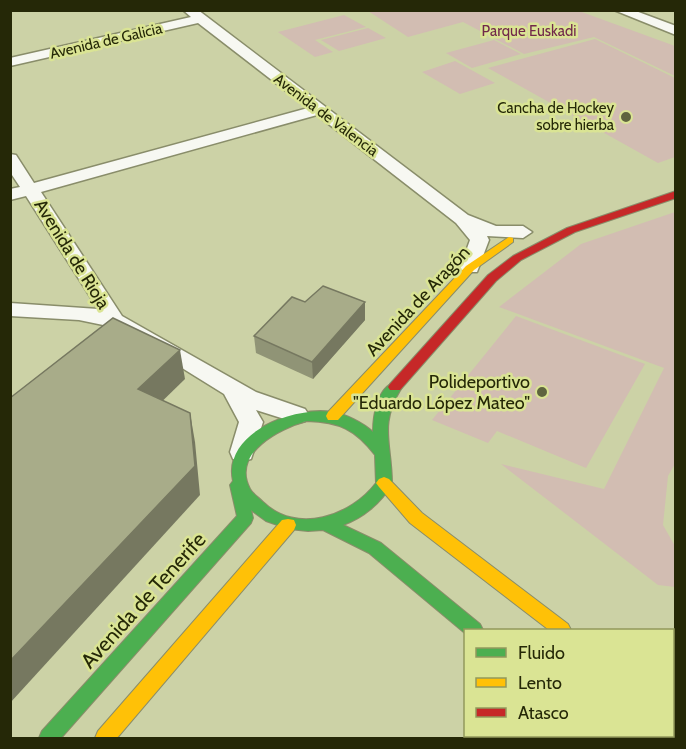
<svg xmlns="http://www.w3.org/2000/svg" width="686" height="749" font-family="Cabin,sans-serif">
<rect width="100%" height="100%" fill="#ccd2a6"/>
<g fill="#d2bdb2">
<polygon points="368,11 579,11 675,46 675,76 594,37 524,54 463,22 408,37"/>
<polygon points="344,15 366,27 315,40 333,52 315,57 278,32"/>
<polygon points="368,28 386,38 339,51 321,40"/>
<polygon points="595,39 675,78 675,157 658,163 488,68"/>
<polygon points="494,40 521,54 472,68 446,53"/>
<polygon points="455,61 495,83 460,94 422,72"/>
<polygon points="675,212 676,462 668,476 663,525 675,546 675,587 658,585 501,464 604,489 664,368 499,307 581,244"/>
<polygon points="516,316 645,364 586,468 497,431 488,443 432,420"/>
</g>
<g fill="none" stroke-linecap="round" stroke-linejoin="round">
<defs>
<g id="street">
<polygon points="183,10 198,10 468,215 496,226 523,226 532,232 523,238 487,236 489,240 477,272 463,272 460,268 470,240 456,223 317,115 41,192 122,316 256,392 305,409 309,415 305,421 297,423 256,410 263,422 251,459 242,461 233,459 230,452 239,422 224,394 153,350 108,326 79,320 10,316 10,303 98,309 26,196 10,200 10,189 20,187 10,172 10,154 16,155 34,183 308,108 198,23 10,66 10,58 191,17"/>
<polygon points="614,10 633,10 676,26 676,35"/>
</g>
<g id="fast">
<path d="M395 382 402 387C378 426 392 442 392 484 381 503 363 518 343 525L381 543 480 624 483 630H466V634L369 553 323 530 308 531 289 529 266 521 251 510 253 518 251 523 61 738H39L42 731 237 516 230 485 233 481C222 432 295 406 332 412 346 414 363 423 373 432 373 416 377 388 395 382ZM307 421C339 422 355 429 375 455L376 483C351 516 297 535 263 502 259 498 252 493 250 489 231 453 280 428 307 421Z"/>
<polygon points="672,707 676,708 676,727 672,726"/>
<polygon points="591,736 614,736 615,738 592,738"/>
</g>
<g id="slow">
<polygon points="509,237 513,238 513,242 474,270 338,420 328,420 326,416 328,412 466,266"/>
<polygon points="384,477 389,479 422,513 568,624 571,630 549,630 410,523 379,487 376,483 379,479"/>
<polygon points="288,519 294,520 296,525 294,530 117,738 95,738 98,731 282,520"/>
</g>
<polygon id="jam" points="676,191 676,198 575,232 521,260 496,281 400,390 390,390 388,387 390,384 488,275 513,256 567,228"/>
</defs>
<use href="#street" stroke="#898d6a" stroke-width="3"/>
<use href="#fast" stroke="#898d6a" stroke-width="2"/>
<use href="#slow" stroke="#898d6a" stroke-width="2"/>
<use href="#jam" stroke="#898d6a" stroke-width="2"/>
<use href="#street" fill="#f7f8f2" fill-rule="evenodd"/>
<use href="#fast" fill="#4caf50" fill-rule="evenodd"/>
<use href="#slow" fill="#ffc107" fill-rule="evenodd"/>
<use href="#jam" fill="#c62828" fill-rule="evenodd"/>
</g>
<polygon fill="#909476" points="305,302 365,320 313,379 256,353 254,336"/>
<g fill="#767860">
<polygon points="365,302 365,320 313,379 312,362"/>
<polygon points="180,350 185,379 145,418 138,389"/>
<polygon points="190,413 195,442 200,495 10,703 10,661"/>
</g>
<g fill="#a8ac89" stroke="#767860" stroke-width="1.5">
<polygon points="323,286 365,302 312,362 254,336 292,297 305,302"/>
<polygon points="113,318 180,350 138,389 190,413 195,466 10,661 10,398"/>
</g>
<g fill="#5f643f" stroke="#dae494" stroke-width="2">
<circle cx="626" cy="117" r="6"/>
<circle cx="542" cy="392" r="6"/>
</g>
<g text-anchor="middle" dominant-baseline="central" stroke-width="5" stroke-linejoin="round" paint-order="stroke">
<g font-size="15" fill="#71284a" stroke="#dae494">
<text x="529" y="31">Parque Euskadi</text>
</g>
<g font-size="15" fill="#252807" stroke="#dae494">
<text transform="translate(106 41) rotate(-13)">Avenida de Galicia</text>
<text transform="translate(326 115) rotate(37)">Avenida de Valencia</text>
</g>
<g font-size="15" fill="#252807" stroke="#dae494" text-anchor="end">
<text x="614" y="108">Cancha de Hockey<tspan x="614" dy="17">sobre hierba</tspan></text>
</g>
<g font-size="18" fill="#252807" stroke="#dae494">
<text transform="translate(72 254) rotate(58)">Avenida de Rioja</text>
<text transform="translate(418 301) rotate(-47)">Avenida de Aragón</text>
</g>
<g font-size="18" fill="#252807" stroke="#dae494" text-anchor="end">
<text x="530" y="382">Polideportivo<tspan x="530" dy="21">"Eduardo López Mateo"</tspan></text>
</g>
<g font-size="21" fill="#252807" stroke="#dae494">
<text transform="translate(143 600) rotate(-48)">Avenida de Tenerife</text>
</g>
</g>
<rect width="686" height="749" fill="none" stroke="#252807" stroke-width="24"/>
<rect x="464" y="629" width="210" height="108" fill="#dae494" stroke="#92995c" stroke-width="1.5"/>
<rect x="476" y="648" width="30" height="9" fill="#4caf50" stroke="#92995c" stroke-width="1.5"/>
<text x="518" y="659" font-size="18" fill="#252807">Fluido</text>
<rect x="476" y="678" width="30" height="9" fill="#ffc107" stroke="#92995c" stroke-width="1.5"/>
<text x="518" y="689" font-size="18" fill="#252807">Lento</text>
<rect x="476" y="708" width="30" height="9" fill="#c62828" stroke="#92995c" stroke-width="1.5"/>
<text x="518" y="719" font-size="18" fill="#252807">Atasco</text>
</svg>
